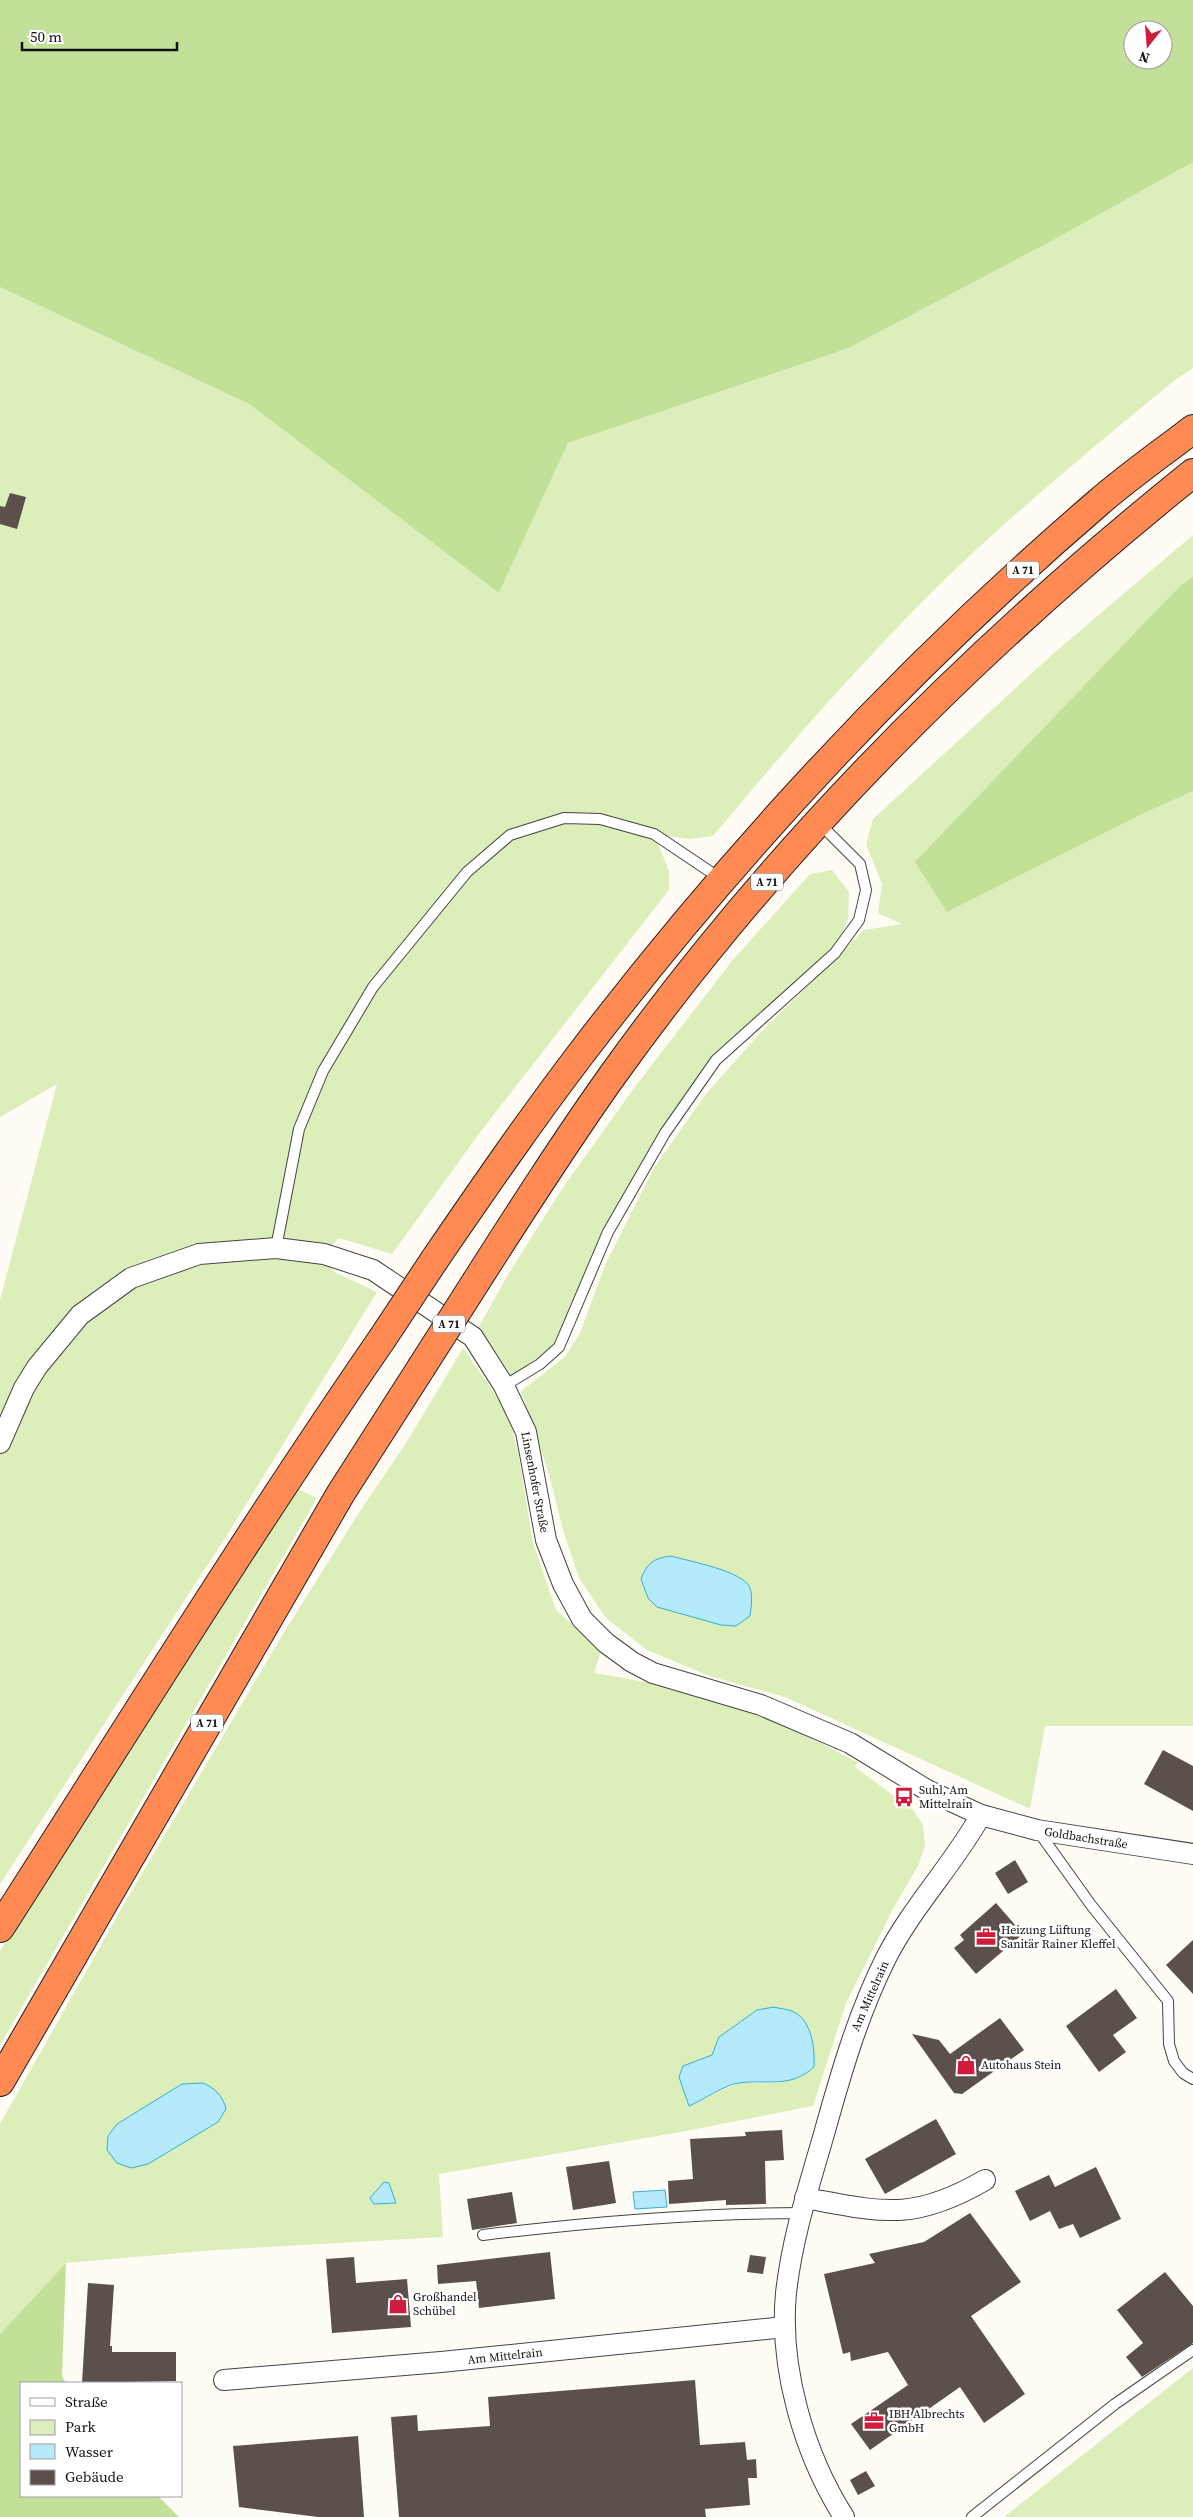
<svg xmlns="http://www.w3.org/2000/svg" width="1193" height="2517" font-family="'Source Serif 4',serif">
<rect width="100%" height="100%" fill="#fffcf5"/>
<g fill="#dceeba" fill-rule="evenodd">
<path d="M1193 162V368L1175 380C1079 459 982 538 896 629 832 695 772 766 713 836L689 839 654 834 669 871V890L481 1131 392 1254 339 1238 324 1254 334 1272 377 1292 229 1532 0 1884V1300L57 1084 0 1117V287L249 404 499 593 568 443 849 348 1059 237Z"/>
<polygon points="1193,535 1193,577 1181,585 1136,817 1193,791 1193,1726 1045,1726 1030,1809 785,1697 709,1676 647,1650 606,1618 579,1578 563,1530 549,1474 521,1391 565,1357 580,1333 606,1263 654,1168 705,1095 761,1032 864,930 902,924 878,913 882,884 866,844 873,819 1055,652"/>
<polygon points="832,870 849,892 848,918 835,953 716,1060 608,1232 559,1347 504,1386 473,1337 509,1273 562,1189 634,1088 732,961 810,874"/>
<path d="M463 1348 509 1414 520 1463 533 1543 556 1610 601 1651 594 1673C639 1680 685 1689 728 1704 773 1719 815 1740 857 1762L855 1767 913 1810 923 1825 925 1845 919 1864 894 1907 846 2003 813 2106 686 2131 439 2174 443 2237 215 2250 66 2263 0 2334V2124L127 1899 283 1634 362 1508 406 1443ZM757 2010 780 2083H738L689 2105 679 2077 700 2061 712 2055 719 2037Z"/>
<polygon points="298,1489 317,1498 0,2045 0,1951 226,1597"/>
<polygon points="1193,2368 1193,2517 1004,2517"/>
</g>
<g fill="#c2e098" fill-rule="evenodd">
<path d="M0 0H1193V162L1059 237 849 348 568 443 499 593 249 404 0 287ZM1133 30H1163V60H1133Z"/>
<polygon points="1193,577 1193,791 1136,817 947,912 915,862 1181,585"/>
<polygon points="66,2263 62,2376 66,2383 21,2383 21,2496 158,2496 179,2517 0,2517 0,2334"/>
</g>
<g fill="#b5eafb" stroke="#35add9">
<path d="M671 1556C688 1561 744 1571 750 1588 753 1597 751 1607 750 1616L736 1626 721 1625 657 1607 648 1598 641 1579C647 1563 654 1558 671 1556Z"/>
<path d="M774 2007C780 2009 789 2009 794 2012 812 2021 815 2049 814 2067 790 2089 767 2079 739 2083 726 2084 703 2100 689 2106L679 2077 683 2066 712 2055 719 2037 757 2010Z"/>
<path d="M203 2083C215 2088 223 2096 226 2109L218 2122 148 2164 131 2168 117 2163 107 2150 108 2136 117 2124 182 2084Z"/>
<polygon points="384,2182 389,2183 396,2203 374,2204 370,2198"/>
<polygon points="665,2190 667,2207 635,2209 633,2192"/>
</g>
<g fill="#5b504c">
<polygon points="10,493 26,497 17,529 0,524 0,506 5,507"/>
<polygon points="1163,1750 1193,1766 1193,1811 1144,1784"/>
<polygon points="1015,1860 1028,1882 1008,1894 995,1873"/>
<polygon points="996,1903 1023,1934 976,1974 954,1948 964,1940 960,1935"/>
<polygon points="1193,1940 1193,1994 1166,1965"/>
<polygon points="1116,1989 1137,2018 1113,2035 1126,2052 1099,2072 1066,2026"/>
<polygon points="1000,2018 1024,2050 962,2094 954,2093 912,2034 939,2040 950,2054"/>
<polygon points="936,2119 956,2154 885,2194 865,2159"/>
<polygon points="782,2130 784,2160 765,2161 766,2204 726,2205 726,2200 669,2204 668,2181 693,2179 690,2139 746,2136 745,2132"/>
<polygon points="609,2161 616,2203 573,2210 566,2167"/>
<polygon points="1096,2167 1121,2219 1080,2238 1073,2224 1059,2229 1050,2211 1030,2221 1015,2191 1049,2175 1055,2187"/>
<polygon points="512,2192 517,2223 472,2230 467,2199"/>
<polygon points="970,2213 1021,2282 971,2316 1025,2394 984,2423 960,2387 870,2450 851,2424 908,2385 888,2352 851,2361 850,2352 843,2354 824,2274 875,2263 869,2254 924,2242"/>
<polygon points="550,2252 555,2299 479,2308 476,2281 438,2284 437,2265"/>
<polygon points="750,2255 766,2257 763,2274 747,2272"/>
<polygon points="354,2257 356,2283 407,2279 411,2327 332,2333 326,2259"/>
<polygon points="1165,2272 1193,2306 1193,2343 1142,2377 1126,2357 1143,2343 1117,2310"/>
<polygon points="88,2283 114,2285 110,2346 112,2346 112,2352 176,2352 176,2381 82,2383"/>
<polygon points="695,2380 700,2445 745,2442 747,2460 756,2459 757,2478 748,2478 750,2505 705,2509 706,2517 399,2517 391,2417 417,2415 418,2431 490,2426 488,2397"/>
<polygon points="358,2436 364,2517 318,2517 239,2507 233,2446"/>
<polygon points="866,2471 875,2486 858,2495 850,2480"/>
</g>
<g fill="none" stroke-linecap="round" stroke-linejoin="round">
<defs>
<g id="service">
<polyline points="276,1248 299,1129 323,1071 373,987 467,872 510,835 564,818 600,819 654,834 721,879"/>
<polyline points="504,1386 540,1364 559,1347 608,1232 665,1133 716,1060 835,953 859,920 866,890 860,864 819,823"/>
<polyline points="1038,1831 1091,1905 1168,2001 1169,2044 1174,2061 1183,2073 1193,2079"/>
<path d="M483 2235C589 2222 694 2213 801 2213"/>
<polyline points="972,2517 1115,2404 1193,2350"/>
</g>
<g id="minor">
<polyline points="0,1443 24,1388 37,1367 80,1315 131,1278 199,1254 276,1248 324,1254 373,1270 473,1337 504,1386 526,1432 546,1540 563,1584 582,1619 606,1643 632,1662 653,1673 761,1705 850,1743 927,1790 981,1815 1037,1830 1193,1854"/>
<path d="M805 2198C882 2212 913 2222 985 2180"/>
<polyline points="224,2380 441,2362 785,2327"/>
<path d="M844 2517C804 2454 779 2368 786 2293 792 2238 809 2186 824 2134 841 2073 858 2014 886 1958 912 1907 953 1865 981 1815"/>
</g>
<g id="motorway">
<path d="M435 1259C483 1189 531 1119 583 1051 736 851 908 666 1099 502 1129 476 1162 453 1193 429"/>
<path d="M477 1280C521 1211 565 1142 612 1076 775 848 975 648 1193 473"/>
<path d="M0 1928C126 1731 249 1532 382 1339"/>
<polyline points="0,2082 341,1493 421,1368"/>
</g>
</defs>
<use href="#service" stroke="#444" stroke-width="12"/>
<use href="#minor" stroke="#444" stroke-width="22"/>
<use href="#motorway" stroke="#222" stroke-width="30"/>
<use href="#service" stroke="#fff" stroke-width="10"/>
<use href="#minor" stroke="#fff" stroke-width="20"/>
<use href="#motorway" stroke="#ff8a53" stroke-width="28"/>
<defs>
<g id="motorway-bridge">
<polyline points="382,1339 435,1259"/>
<polyline points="421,1368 477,1280"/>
</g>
</defs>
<use href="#motorway-bridge" stroke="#222" stroke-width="30" stroke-linecap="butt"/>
<use href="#motorway-bridge" stroke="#ff8a53" stroke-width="28"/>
</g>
<defs>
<symbol id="bus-bare" viewBox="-9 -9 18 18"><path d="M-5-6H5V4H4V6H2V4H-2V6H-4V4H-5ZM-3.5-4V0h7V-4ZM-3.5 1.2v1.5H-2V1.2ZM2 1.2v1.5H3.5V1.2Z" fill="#cf1b3c" stroke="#fff" stroke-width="2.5" paint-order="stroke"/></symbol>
<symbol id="office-bare" viewBox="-9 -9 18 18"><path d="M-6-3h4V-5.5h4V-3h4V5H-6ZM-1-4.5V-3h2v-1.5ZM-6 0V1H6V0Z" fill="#cf1b3c" stroke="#fff" stroke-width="2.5" paint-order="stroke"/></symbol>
<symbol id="shop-bare" viewBox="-9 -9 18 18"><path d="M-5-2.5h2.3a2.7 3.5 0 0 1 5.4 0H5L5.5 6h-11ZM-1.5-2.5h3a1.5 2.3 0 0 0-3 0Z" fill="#cf1b3c" stroke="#fff" stroke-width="2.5" paint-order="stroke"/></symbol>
</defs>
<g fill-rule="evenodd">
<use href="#bus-bare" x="890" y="1783" width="28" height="28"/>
<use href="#office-bare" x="972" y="1923" width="28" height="28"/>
<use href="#shop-bare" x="952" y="2051" width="28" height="28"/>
<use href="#shop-bare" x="384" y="2290" width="28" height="28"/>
<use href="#office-bare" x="860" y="2407" width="28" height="28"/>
</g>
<g text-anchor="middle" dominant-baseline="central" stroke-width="5" stroke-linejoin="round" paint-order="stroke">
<g fill="#fff" stroke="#585858" stroke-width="1">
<rect x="1007" y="561.5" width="32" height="17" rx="4"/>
<rect x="751" y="873.5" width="32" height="17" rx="4"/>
<rect x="433" y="1315.5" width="32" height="17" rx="4"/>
<rect x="191" y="1714.5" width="32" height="17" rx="4"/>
</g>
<g font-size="11" font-weight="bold" fill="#111">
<text x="1023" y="570">A 71</text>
<text x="767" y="882">A 71</text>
<text x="449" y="1324">A 71</text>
<text x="207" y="1723">A 71</text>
</g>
<g font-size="12" fill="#111" stroke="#fff">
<text transform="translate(535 1482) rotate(79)">Linsenhofer Straße</text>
<text transform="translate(1086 1838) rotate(9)">Goldbachstraße</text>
<text transform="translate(870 1996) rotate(-66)">Am Mittelrain</text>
<text transform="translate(505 2356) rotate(-6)">Am Mittelrain</text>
</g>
<g font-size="12" fill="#111" stroke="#fff" text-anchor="start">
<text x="919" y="1790">Suhl, Am<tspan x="919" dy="14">Mittelrain</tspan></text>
<text x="1001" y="1930">Heizung Lüftung<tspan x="1001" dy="14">Sanitär Rainer Kleffel</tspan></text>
<text x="981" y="2065">Autohaus Stein</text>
<text x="413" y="2297">Großhandel<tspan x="413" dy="14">Schübel</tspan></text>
<text x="889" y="2414">IBH Albrechts<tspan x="889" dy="14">GmbH</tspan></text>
</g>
</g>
<rect x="20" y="2382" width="162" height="115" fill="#ffffff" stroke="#a0a0a0"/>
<rect x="30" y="2398" width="25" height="8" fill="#ffffff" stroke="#a0a0a0"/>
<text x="65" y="2407" font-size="15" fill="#111111">Straße</text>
<rect x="30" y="2420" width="25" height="15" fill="#dceeba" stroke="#a0a0a0"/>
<text x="65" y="2432" font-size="15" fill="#111111">Park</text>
<rect x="30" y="2444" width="25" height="15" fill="#b5eafb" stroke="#a0a0a0"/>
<text x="65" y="2457" font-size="15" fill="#111111">Wasser</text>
<rect x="30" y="2470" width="25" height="15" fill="#5b504c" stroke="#a0a0a0"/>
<text x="65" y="2482" font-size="15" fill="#111111">Gebäude</text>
<g transform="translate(1148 45) rotate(197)"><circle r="24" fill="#ffffff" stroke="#a0a0a0"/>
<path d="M0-4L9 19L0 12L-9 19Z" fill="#cf1b3c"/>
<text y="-8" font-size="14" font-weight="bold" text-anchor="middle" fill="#111111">N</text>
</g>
<path d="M22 42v8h155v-8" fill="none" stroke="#111111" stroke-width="2.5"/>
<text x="30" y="42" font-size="15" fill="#111111" stroke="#ffffff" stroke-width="4" paint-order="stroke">50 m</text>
</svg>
